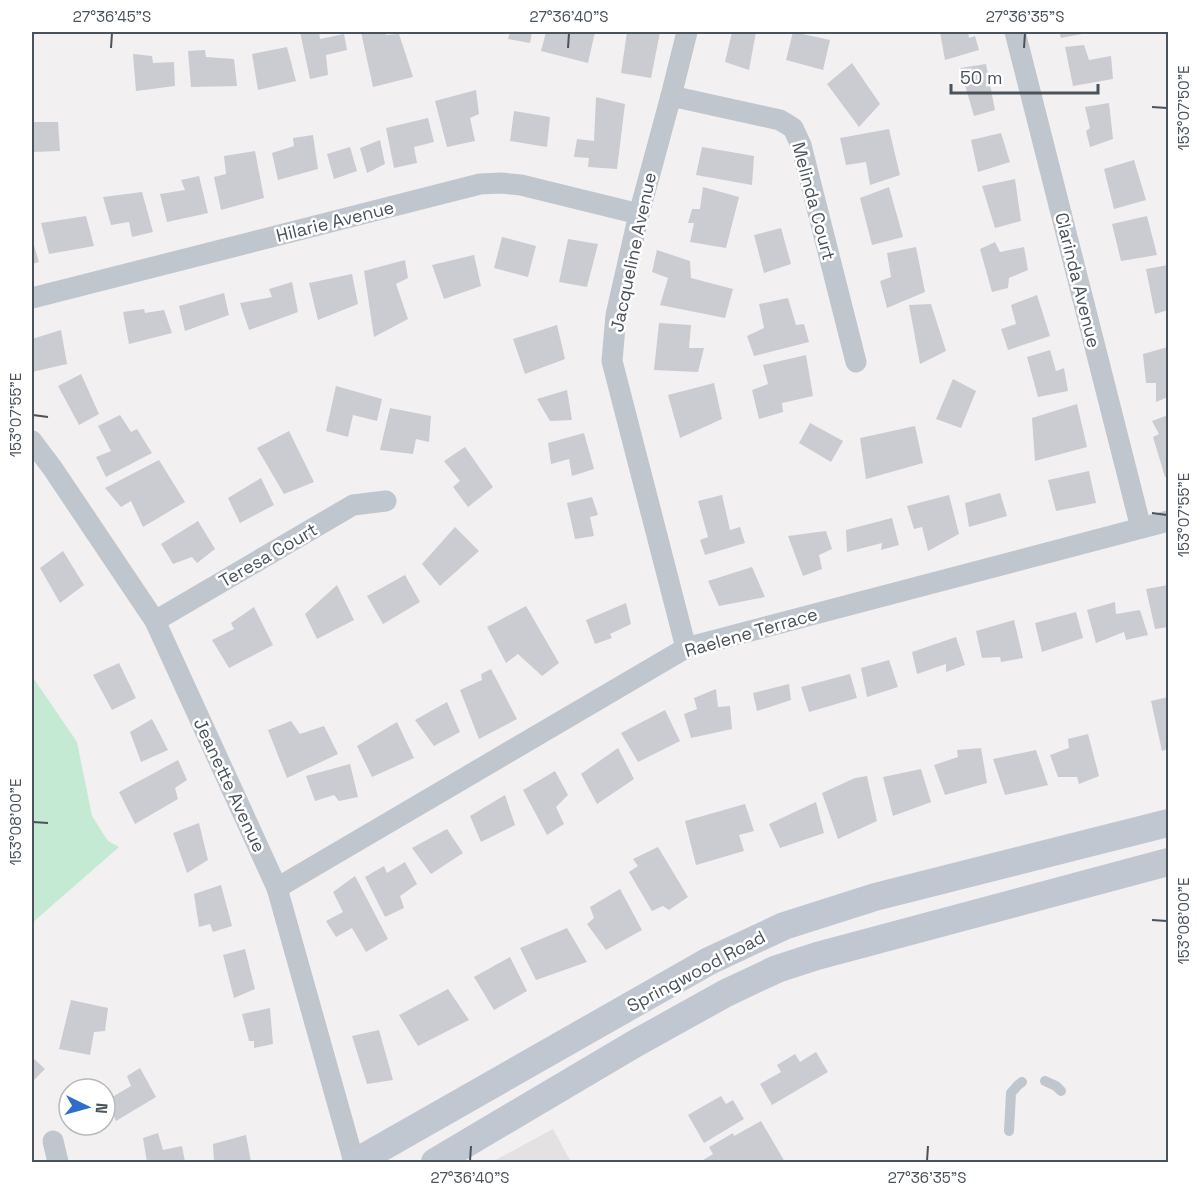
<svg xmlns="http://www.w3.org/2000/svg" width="1200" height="1194" font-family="'Space Grotesk',sans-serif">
<rect width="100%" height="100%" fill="#f2f0f0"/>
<polygon fill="#e3e1e1" points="553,1129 571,1162 492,1162"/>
<polygon fill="#c4ead4" points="32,676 77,742 92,816 108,841 119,847 32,923"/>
<g fill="#cbccd2">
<polygon points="300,32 319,32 320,39 344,34 347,50 326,55 328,75 310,79"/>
<polygon points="361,32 385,32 386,35 399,34 413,77 373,87"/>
<polygon points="510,32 532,32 530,43 508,39"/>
<polygon points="546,32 595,32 588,63 541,51"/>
<polygon points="627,32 660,32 651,78 621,73"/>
<polygon points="732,32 756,32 749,70 725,62"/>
<polygon points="793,32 830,40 823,70 786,60"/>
<polygon points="940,32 968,32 969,38 975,36 979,50 945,60"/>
<polygon points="1059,32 1081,32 1082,34 1061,38"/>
<polygon points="1084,45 1089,60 1111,56 1113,79 1073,86 1065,47"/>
<polygon points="287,47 296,81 258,90 252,54"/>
<polygon points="205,50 206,57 234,59 237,86 191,87 188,51"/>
<polygon points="133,54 152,56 153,63 174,62 175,86 136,91"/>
<polygon points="852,63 880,104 859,127 827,84"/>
<polygon points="986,64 995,110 974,116 960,68"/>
<polygon points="476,90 479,114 470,118 475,141 447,147 435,101"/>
<polygon points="596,97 625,104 617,169 588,167 589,158 574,157 577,139 594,141"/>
<polygon points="1109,103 1113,139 1090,147 1086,131 1090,128 1085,107"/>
<polygon points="514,111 550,117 547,147 510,141"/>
<polygon points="428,118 434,142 414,147 417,163 394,168 386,128"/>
<polygon points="32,122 58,122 60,151 32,152"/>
<polygon points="889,129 900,175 870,185 866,162 846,165 840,138"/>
<polygon points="1001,133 1010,162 978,172 971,140"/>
<polygon points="313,135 318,169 278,180 272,153 294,146 293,138"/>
<polygon points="380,140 385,164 367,173 360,148"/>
<polygon points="350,147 357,171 334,179 327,154"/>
<polygon points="702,147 754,156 752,185 696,175"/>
<polygon points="255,151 264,198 221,210 214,177 226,174 224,156"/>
<polygon points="1134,160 1146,200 1114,209 1104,169"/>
<polygon points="199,176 208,213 167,222 160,194 185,190 181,180"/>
<polygon points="1015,179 1021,221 995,228 982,186"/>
<polygon points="703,187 739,197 726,248 690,242 694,223 688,223 692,209 700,209"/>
<polygon points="889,187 903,237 872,245 860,198"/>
<polygon points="142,192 153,232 132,237 129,222 111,225 103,197"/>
<polygon points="86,216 94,246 49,254 41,223"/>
<polygon points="1147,216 1157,255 1121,261 1112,224"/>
<polygon points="781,228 791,264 764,273 754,235"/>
<polygon points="502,237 536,246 528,277 494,268"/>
<polygon points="32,239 39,262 32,264"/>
<polygon points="568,239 598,244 587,287 559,282"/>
<polygon points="995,242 1000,252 1024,247 1028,270 1009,278 1008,288 992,292 980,249"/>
<polygon points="916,247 925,292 887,308 880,281 891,277 887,253"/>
<polygon points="657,250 690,261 691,278 733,289 725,318 660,305 668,278 652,272"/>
<polygon points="474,255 481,286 444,299 432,265"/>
<polygon points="405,260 408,278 396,284 408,319 374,337 364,271"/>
<polygon points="1168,265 1168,310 1155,314 1146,269"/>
<polygon points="352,274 358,304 318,320 309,283"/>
<polygon points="292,282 298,312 249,330 240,303 272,297 269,289"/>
<polygon points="224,293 229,315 185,331 179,306"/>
<polygon points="1037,295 1050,336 1008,350 1001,329 1016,324 1011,305"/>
<polygon points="788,298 796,325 804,324 809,342 754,356 747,336 764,328 759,304"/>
<polygon points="931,304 946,351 920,364 909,305"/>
<polygon points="144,309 145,313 164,310 172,333 129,344 123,312"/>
<polygon points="659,323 691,325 689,348 704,348 698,372 654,370"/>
<polygon points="557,325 565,359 525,374 513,339"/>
<polygon points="61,330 67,364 32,372 32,339"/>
<polygon points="1168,347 1168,397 1156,402 1156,383 1146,383 1143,354"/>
<polygon points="1050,350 1056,371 1064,368 1068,391 1038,397 1027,357"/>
<polygon points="806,355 813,396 782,403 783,412 759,419 752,390 768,384 763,365"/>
<polygon points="81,374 99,414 79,425 58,386"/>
<polygon points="953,379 976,391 961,428 936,419"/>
<polygon points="714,383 722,419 680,438 668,395"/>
<polygon points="336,386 382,399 377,421 353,415 348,437 326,431"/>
<polygon points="567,390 572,420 550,421 537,399"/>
<polygon points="1077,404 1087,447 1035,461 1032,418"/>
<polygon points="390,408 431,416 429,442 416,439 413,454 380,450"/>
<polygon points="120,415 131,432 137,429 152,453 106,477 96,457 111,451 98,426"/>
<polygon points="1168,415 1168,476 1165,477 1153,437 1159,434 1152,421"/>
<polygon points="810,423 843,441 831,462 799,443"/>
<polygon points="915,426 923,463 866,479 860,438"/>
<polygon points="289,431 314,482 284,494 257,448"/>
<polygon points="584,433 594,469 572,476 569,459 551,464 548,443"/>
<polygon points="465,447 493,487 468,507 453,487 460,481 444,461"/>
<polygon points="159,460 185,502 143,527 131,501 121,507 105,488"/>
<polygon points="1089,471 1096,503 1056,511 1048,480"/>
<polygon points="261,478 274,505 240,523 228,498"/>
<polygon points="1000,493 1007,516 969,527 965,503"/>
<polygon points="722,495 730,530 740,527 745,543 705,555 700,540 708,537 698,501"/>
<polygon points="949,495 959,534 928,551 922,527 914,529 907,506"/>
<polygon points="592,497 598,515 590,517 594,536 575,539 567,503"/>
<polygon points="892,518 899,545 881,550 882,543 847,552 846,530"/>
<polygon points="198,521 215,549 197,563 192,557 173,564 161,544"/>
<polygon points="455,527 479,551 440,586 422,564"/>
<polygon points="826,531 832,549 819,555 822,569 803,576 788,536"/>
<polygon points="63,551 84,585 60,603 40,568"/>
<polygon points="752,567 765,597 719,606 708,581"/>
<polygon points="405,575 420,602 383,624 367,596"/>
<polygon points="337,585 354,620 317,639 305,614"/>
<polygon points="1168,585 1168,627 1155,629 1146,589"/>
<polygon points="1115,602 1116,614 1140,610 1148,635 1126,640 1124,632 1096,643 1087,610"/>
<polygon points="626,603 631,624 610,634 612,638 595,644 586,620"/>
<polygon points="526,606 559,663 542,676 518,654 506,663 487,627"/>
<polygon points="254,607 273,645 229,668 212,640 234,629 231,623"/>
<polygon points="1076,612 1083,638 1042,652 1035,623"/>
<polygon points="1014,620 1023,658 1001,662 1000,657 982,658 976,631"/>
<polygon points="956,637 965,665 946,672 946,664 917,674 912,652"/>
<polygon points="889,660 898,687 867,697 861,668"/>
<polygon points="119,663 136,698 112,710 93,675"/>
<polygon points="491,669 517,719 479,739 460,690 482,680 481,674"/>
<polygon points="850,674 857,698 809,712 801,687"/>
<polygon points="789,684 791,700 757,711 753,693"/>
<polygon points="716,689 718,707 730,706 732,729 691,738 684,714 697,709 694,698"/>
<polygon points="1168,697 1168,749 1162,751 1151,701"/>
<polygon points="447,702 460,732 434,746 415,720"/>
<polygon points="665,710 680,741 638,762 621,733"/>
<polygon points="152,719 168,750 141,762 130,732"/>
<polygon points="291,721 300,734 324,726 338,754 287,778 268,730"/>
<polygon points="397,722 414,758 372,777 357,746"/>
<polygon points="1088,734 1099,776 1079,784 1077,777 1058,777 1050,755 1069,748 1068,739"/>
<polygon points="618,748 634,779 597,804 581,774"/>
<polygon points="981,748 987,783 945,795 934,765 958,757 957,750"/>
<polygon points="1036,750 1048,785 1005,795 993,759"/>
<polygon points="178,760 187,780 175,788 178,799 135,824 119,792"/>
<polygon points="350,764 358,797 339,801 334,795 315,801 306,776"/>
<polygon points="921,769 931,802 893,816 883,777"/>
<polygon points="555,771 568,795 556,807 564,824 547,835 523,790"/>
<polygon points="867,776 877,821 838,839 822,793 855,778"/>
<polygon points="505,795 515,825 481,842 470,816"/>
<polygon points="816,802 824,833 780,848 769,824"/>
<polygon points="745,804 754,831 739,835 744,851 696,865 685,821"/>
<polygon points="199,823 208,860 187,873 173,833"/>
<polygon points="447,829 463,853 431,874 412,848"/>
<polygon points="658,847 688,897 669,910 663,906 652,911 629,872 638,866 633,859"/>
<polygon points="405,862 417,884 400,896 404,908 385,917 365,877 384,866 387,873"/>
<polygon points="355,876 388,939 366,952 352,928 336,937 326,921 343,912 333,892"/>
<polygon points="221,885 232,926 213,932 210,924 199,927 194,894"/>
<polygon points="620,889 642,930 606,950 587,924 594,918 590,907"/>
<polygon points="567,928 587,962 536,980 520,948"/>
<polygon points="245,949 255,989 234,998 223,955"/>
<polygon points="510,957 527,991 494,1010 474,977"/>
<polygon points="448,989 469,1020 418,1046 399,1015"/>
<polygon points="71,1000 108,1008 105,1031 94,1032 90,1055 59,1049"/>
<polygon points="270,1008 273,1044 254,1048 254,1041 249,1041 242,1014"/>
<polygon points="379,1030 393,1080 367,1084 352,1036"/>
<polygon points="816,1052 828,1072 772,1105 760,1084 781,1072 777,1065 795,1054 800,1062"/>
<polygon points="32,1057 45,1069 32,1082"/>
<polygon points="140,1068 156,1097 116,1121 107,1100 131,1086 127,1076"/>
<polygon points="721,1096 726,1104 733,1100 744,1119 704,1143 688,1115"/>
<polygon points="761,1121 785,1162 700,1162 713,1154 709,1147 733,1133 734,1136"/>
<polygon points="158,1133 163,1150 182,1146 185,1162 147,1162 143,1138"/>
<polygon points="246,1135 251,1162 214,1162 213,1144"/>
</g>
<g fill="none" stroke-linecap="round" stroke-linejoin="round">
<g stroke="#c0c6cd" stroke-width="10">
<polyline points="1045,1081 1056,1086 1061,1091"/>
<polyline points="1009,1131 1011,1093 1018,1085 1022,1082"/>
</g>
<g stroke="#c0c6cd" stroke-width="21">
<polyline points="1015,32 1141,528"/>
<polyline points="671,96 780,120 793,128 801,145 856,362"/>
<polyline points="32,298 480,184 501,183 521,185 639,214"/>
<polyline points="32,441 53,469 155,621 277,888 354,1162"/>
<polyline points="155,621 353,505 386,501"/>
<polyline points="686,648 612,361 616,315 639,214 671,96 687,32"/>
<polyline points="277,888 686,648 1168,521"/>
<polyline points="53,1141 58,1162"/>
</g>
<g stroke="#c0c7d1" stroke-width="28">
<polyline points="356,1162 709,961 784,926 875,897 1168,823"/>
<polyline points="435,1162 636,1043 726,993 777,969 817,956 1168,862"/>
</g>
</g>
<path fill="none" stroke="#4a525b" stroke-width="2" d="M111 48 112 33M568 48 569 33M1024 48 1025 33M1152 107 1167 108M33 415 48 417M1152 513 1167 515M33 822 48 823M1152 920 1167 921M470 1161 471 1146M927 1161 928 1146"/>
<g text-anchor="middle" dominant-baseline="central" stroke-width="5" stroke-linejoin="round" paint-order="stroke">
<g font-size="18" fill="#4a525b" stroke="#fff">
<text transform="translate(814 201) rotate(75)">Melinda Court</text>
<text transform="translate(335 221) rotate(-14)">Hilarie Avenue</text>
<text transform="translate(633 252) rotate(-78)">Jacqueline Avenue</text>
<text transform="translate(1078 280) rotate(76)">Clarinda Avenue</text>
<text transform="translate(268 555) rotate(-30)">Teresa Court</text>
<text transform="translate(751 632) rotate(-16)">Raelene Terrace</text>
<text transform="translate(230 785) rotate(65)">Jeanette Avenue</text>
<text transform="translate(696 971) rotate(-28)">Springwood Road</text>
</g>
</g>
<rect width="1200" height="1194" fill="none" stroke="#ffffff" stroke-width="66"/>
<g transform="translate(87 1107) rotate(95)"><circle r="28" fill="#ffffff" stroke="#b7babd" stroke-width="1.5"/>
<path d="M0-4.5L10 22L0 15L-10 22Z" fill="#2f6dcd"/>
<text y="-9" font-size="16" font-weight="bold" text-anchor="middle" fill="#4a525b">N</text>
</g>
<path d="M951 84v9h147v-9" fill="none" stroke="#4a525b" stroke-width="3"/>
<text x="960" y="84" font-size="18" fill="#4a525b" stroke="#ffffff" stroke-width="4.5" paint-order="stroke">50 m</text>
<rect x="33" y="33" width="1134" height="1128" fill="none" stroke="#4a525b" stroke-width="2"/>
<g font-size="15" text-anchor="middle" fill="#4a525b">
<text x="112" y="22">27°36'45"S</text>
<text x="569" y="22">27°36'40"S</text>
<text x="1025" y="22">27°36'35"S</text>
<text transform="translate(1184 108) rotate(-90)" y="5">153°07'50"E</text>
<text transform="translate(16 415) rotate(-90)" y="5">153°07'55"E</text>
<text transform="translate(1184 515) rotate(-90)" y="5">153°07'55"E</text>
<text transform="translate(16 822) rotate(-90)" y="5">153°08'00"E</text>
<text transform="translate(1184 921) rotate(-90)" y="5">153°08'00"E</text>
<text x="470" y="1183">27°36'40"S</text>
<text x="927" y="1183">27°36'35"S</text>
</g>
</svg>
